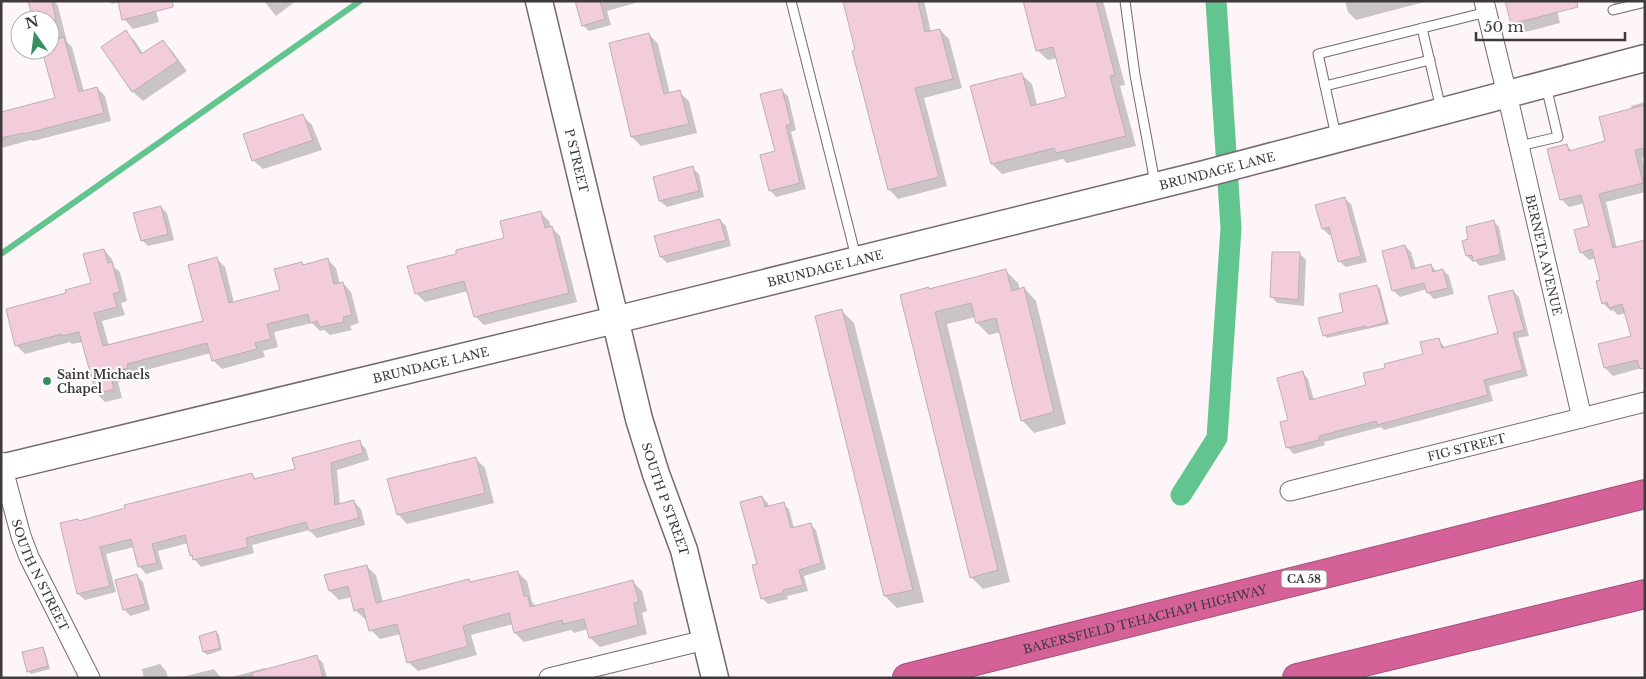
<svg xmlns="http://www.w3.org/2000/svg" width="1646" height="679" font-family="'Libre Baskerville',serif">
<rect width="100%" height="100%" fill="#fdf5f8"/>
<g fill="#0003">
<polygon points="38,1 54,1 58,6 67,42 72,47 84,92 97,88 105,96 111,121 33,141 31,140 1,148 1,112 56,99 43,50 50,50 50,20 35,20"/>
<polygon points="109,1 153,1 159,22 133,29 124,19 119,2 112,4"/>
<polygon points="264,1 296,1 276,16"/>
<polygon points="577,1 638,1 639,2 607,11 611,25 589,31 583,25"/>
<polygon points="844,1 924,1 931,32 940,30 949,39 962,88 924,98 947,186 898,199 889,189"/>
<polygon points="1025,1 1103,1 1125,85 1120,86 1136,146 1067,163 1063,159 1002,174 992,164 1021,74 1032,84 1037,105 1067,98 1057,58 1048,60 1037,50"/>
<polygon points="1345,1 1428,1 1356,20 1348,12"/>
<polygon points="1555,1 1560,23 1522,33 1512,23"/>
<polygon points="1611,1 1645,1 1645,8 1623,13"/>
<polygon points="126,32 135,41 144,55 163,42 172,51 187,71 143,101 133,92 103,47"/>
<polygon points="649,34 658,44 670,94 679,92 689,101 697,133 641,146 632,137 610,44"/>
<polygon points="781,90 788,96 796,130 791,132 806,189 776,197 770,190 776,152"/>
<polygon points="1645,102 1645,157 1642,158 1645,169 1645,192 1606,202 1645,367 1613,376 1605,368 1632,337 1626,313 1618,315 1613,310 1611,311 1603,303 1601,281 1596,258 1589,260 1581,252 1591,227 1585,203 1569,207 1561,199 1566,145 1572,151 1607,142 1632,109 1631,106"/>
<polygon points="303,116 312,125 322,150 263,169 253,160"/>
<polygon points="692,168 699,174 704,197 667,207 660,201"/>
<polygon points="1344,198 1351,204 1367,262 1346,267 1339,261 1332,234 1329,235 1323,229"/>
<polygon points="161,207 167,213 174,240 148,246 142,240"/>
<polygon points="540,212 549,221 551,227 560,236 577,302 484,325 475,316 468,291 425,302 416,293 458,255 506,238"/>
<polygon points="720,220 726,226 731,246 667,263 661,257 656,237"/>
<polygon points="1493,221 1499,227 1506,260 1480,266 1475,261 1473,262 1467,256 1470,240"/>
<polygon points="1405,246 1411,252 1416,269 1431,265 1437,272 1443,270 1449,276 1454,294 1434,299 1428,293 1427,289 1400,297 1393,290"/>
<polygon points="104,250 112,259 114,267 120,272 127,301 121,303 125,315 102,321 109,346 205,321 216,258 225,267 234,303 281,291 302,263 304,265 327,259 336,268 340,284 343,283 351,292 359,323 350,326 352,330 330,335 324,330 320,331 312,323 274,332 278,347 263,351 265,357 222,369 213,360 211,353 134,373 135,377 118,382 122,398 105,402 97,394 83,342 72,344 70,342 25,354 17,346 7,310 68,294 92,284"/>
<polygon points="1300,254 1306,260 1304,306 1277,303 1271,296"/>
<polygon points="1006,271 1018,283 1020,290 1024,288 1036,301 1066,424 1034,433 1022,420 1001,332 989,335 977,323 976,317 947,324 1010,582 983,589 971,577 930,290"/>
<polygon points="1377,286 1380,289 1389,324 1327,338 1324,335 1345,313"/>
<polygon points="1513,291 1519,297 1529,336 1518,338 1528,376 1489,386 1493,401 1384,430 1381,427 1324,442 1325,445 1294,454 1288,448 1290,421 1302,372 1308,379 1314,400 1368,386 1386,369 1425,355 1438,339 1445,348 1499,334"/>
<polygon points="842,311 854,323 924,602 897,608 885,596"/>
<polygon points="359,442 366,449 369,460 337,470 340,505 354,502 361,509 365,525 317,538 309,530 252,545 254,553 201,567 191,555 188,543 158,551 163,569 146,574 140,567 134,547 106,554 116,592 85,600 78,594 79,522 252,475 257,480 296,470"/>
<polygon points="476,459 485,468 494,503 407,524 398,514"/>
<polygon points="762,497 768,503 769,507 783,504 789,509 794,528 810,524 816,530 826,569 804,576 808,591 787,596 788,599 768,604 762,598 758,565"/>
<polygon points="366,566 376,575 383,602 517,572 527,581 532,602 537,607 633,582 642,591 647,611 642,613 647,634 600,647 590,638 588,629 574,633 571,630 524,642 515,633 513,624 471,635 477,655 418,671 408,662 401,634 380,639 371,630 368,619 365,619 355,610 352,597 339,600 330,591"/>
<polygon points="137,576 143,582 150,610 130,616 124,609"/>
<polygon points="216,632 219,635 222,650 207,655 204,652 200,637"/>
<polygon points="42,648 45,651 50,669 31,674 28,671"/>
<polygon points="317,657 323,663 327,678 229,678 265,668 266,670"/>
<polygon points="160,664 166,671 168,678 144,678 142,669"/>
<polygon points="214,669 221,678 178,678"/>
</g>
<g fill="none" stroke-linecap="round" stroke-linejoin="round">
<polyline stroke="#62c48f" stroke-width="6" points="1,254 360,1"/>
<polyline stroke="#62c48f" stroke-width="21" points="1181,495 1217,438 1231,228 1216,1"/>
</g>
<g fill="#f3ccdc" stroke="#bdafb4">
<polygon points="28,1 52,1 56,20 33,20"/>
<polygon points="118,1 173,1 173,7 122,20"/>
<polygon points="575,1 600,1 605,19 582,26"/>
<polygon points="843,1 918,1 925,32 940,29 953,79 915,88 939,177 888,190 852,51 855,50"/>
<polygon points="1023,1 1096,1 1115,75 1110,76 1126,136 1056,153 1054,148 991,164 970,86 1022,73 1031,106 1066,97 1053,47 1036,51"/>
<polygon points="1505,1 1577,1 1578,7 1511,24"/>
<polygon points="126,30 141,54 163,40 178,61 132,92 101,47"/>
<polygon points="649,33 664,94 680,90 689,124 631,137 609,43"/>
<polygon points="64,37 79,92 97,87 104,113 24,134 23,133 1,138 1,112 55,98 42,50 50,50 50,41"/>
<polygon points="782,89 791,124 786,126 800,183 769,191 760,155 775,151 760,94"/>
<polygon points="1645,105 1645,148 1635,150 1643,183 1599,194 1613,248 1645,240 1645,368 1640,369 1637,360 1604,368 1598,344 1631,336 1622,304 1609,308 1607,302 1602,304 1596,281 1600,280 1592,249 1580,253 1574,230 1589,226 1581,195 1560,200 1547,149 1567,144 1569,151 1605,141 1599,117"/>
<polygon points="303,114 313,140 252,161 243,134"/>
<polygon points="693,166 699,191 659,201 653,177"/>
<polygon points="1345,197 1361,256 1338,262 1329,227 1322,229 1315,205"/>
<polygon points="161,206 168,234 141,241 133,213"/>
<polygon points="541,211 545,228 552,226 569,293 474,317 464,281 415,294 407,266 456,254 456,250 504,238 500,221"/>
<polygon points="720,219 726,240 660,257 654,236"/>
<polygon points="1494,220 1501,254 1473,261 1472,255 1466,256 1462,241 1468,239 1466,227"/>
<polygon points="1405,245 1412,269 1431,264 1433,272 1443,269 1448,288 1427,293 1424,283 1392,291 1382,251"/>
<polygon points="104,249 108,263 112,262 120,292 113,294 117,307 94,313 103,346 203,321 188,265 217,257 229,303 280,290 274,269 302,262 303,265 328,258 334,284 343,282 352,315 343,317 344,322 320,327 317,321 310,323 308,314 267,324 271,339 255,343 257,349 212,361 207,343 127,364 128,368 110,373 114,389 96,394 79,332 62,336 62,334 15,346 6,309 66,293 65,290 91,283 83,254"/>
<polygon points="1272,252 1300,252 1298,300 1270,297"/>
<polygon points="1006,269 1012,291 1024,287 1054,412 1021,421 996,318 976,323 971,303 935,312 998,570 970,578 900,295 929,287 929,289"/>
<polygon points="1377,285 1387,322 1366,328 1365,326 1323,336 1318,318 1343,312 1339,294"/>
<polygon points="1513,290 1524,330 1513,333 1523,370 1484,380 1488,395 1377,425 1376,421 1319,436 1319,440 1286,448 1280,422 1288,420 1277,378 1303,371 1310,400 1366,385 1363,373 1385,368 1384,364 1423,354 1420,342 1439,338 1442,348 1498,333 1488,296"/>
<polygon points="842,309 913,590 884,596 815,316"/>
<polygon points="360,440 363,453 331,463 335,505 354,500 359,518 309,531 306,522 246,538 248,547 193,560 192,555 190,556 185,535 152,544 157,563 138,567 131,539 100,547 110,586 77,594 60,523 78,519 79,521 125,508 124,505 252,473 254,479 295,469 292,458"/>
<polygon points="476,457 485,493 397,515 387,479"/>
<polygon points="762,496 765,507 784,502 791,528 811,523 821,563 799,570 803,585 783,590 783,593 761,599 752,565 757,564 740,502"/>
<polygon points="367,565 376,603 469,579 470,582 518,571 524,596 528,596 530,607 633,580 639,602 634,603 638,625 589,638 584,619 563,624 562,620 514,633 509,613 463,626 468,646 407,663 397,624 369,631 363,608 354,611 348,586 329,591 324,575"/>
<polygon points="137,574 145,604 123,610 115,580"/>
<polygon points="216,631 220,648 203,652 199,636"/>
<polygon points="43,647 48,666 27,672 22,652"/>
<polygon points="317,655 323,678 253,678 252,673"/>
</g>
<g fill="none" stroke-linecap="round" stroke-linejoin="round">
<defs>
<g id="lane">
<polyline points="791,1 856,257"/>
<polyline points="1125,1 1135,75 1155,183"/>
<polyline points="1613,10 1645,2"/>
<polyline points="1422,28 1441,109"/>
<polyline points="1325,86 1430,60"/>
<polyline points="1336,136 1318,54 1487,12"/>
<polyline points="1519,146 1558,137 1546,86"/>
</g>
<g id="street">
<path id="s1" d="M1484 1 1507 94 1582 418"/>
<path id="s2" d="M1 462 21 536 29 557 90 678"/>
<path id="s3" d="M1290 491 1645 402"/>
<polyline points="549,678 705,640"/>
</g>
<g id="secondary">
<path id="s4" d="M539 1 639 419 656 474 684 550 715 678"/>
<path id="s5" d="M1 468 615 320 1204 174 1645 58"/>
</g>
<g id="highway">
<path id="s6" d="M907 678 1645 494"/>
<polyline points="1297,678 1645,594"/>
</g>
</defs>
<use href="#lane" stroke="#75696e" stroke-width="11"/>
<use href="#street" stroke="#75696e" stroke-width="21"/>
<use href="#secondary" stroke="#75696e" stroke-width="29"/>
<use href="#highway" stroke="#a05377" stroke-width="30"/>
<use href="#lane" stroke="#fff" stroke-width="9"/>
<use href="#street" stroke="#fff" stroke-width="19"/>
<use href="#secondary" stroke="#fff" stroke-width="26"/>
<use href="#highway" stroke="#d46198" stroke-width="28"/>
</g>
<circle fill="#388e62" stroke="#fff" stroke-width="2" cx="47" cy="381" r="5"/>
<g text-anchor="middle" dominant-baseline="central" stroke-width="4" stroke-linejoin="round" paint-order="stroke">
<rect fill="#fff" stroke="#787476" stroke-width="1" x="1281.5" y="570.5" width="45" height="17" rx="4"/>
<g font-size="11" font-weight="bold" fill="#3e393b">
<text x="1304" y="579">CA 58</text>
</g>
<g font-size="12" fill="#3e393b" stroke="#fff">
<text stroke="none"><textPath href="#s4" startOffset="164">P STREET</textPath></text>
<text stroke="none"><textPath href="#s5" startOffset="1252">BRUNDAGE LANE</textPath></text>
<text stroke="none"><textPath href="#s1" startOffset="261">BERNETA AVENUE</textPath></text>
<text stroke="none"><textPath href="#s5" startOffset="848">BRUNDAGE LANE</textPath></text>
<text stroke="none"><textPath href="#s5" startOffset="442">BRUNDAGE LANE</textPath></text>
<text stroke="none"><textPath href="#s3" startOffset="182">FIG STREET</textPath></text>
<text stroke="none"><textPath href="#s4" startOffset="514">SOUTH P STREET</textPath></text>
<text stroke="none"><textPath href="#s2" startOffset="120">SOUTH N STREET</textPath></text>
<text stroke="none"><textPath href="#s6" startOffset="245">BAKERSFIELD TEHACHAPI HIGHWAY</textPath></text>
</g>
<g font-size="12" font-weight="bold" fill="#3e393b" stroke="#fff" text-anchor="start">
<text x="57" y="374">Saint Michaels<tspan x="57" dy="14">Chapel</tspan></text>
</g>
</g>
<rect width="1646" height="679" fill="none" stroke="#3e393b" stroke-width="5"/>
<g transform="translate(35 35) rotate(346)"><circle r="24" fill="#ffffff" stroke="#b2b0b1"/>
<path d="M0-4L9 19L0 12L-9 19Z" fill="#388e62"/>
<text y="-8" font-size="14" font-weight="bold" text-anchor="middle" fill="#3e393b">N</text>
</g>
<path d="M1476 32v8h149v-8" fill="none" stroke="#3e393b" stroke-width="2.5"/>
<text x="1484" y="32" font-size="15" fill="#3e393b" stroke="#ffffff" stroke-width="4" paint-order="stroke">50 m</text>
</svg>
